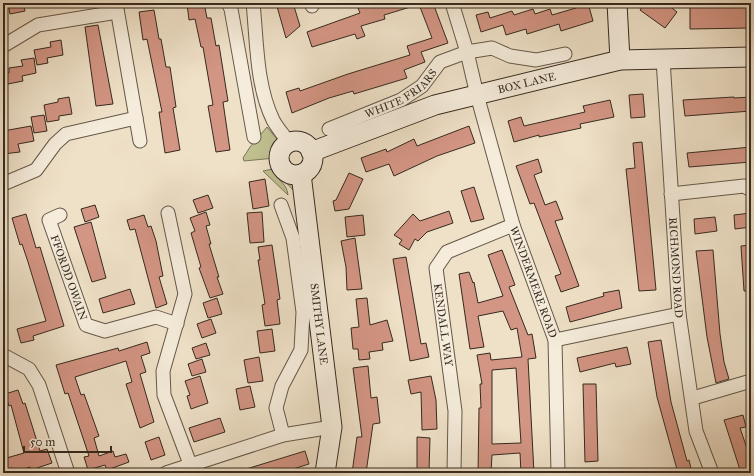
<svg xmlns="http://www.w3.org/2000/svg" width="754" height="476" font-family="'IM FELL Great Primer',serif">
<rect width="100%" height="100%" fill="#efe1c8"/>
<filter id="stains"><feTurbulence type="fractalNoise" baseFrequency=".005" numOctaves="4"/><feColorMatrix values="0 0 0 0 .2 0 0 0 0 .09 0 0 0 0 .02 0 0 0 .5 -.17"/></filter>
<radialGradient id="worn" r=".72"><stop offset=".6" stop-color="#630" stop-opacity="0"/><stop offset="1" stop-color="#630" stop-opacity=".3"/></radialGradient>
<g fill="#c0c191" stroke="#7a7658">
<polygon points="267,127 281,144 276,149 275,158 244,161 243,158 250,147"/>
<polygon points="275,165 278,165 295,184 296,193 276,172"/>
<path d="M273 169C275 180 287 182 288 195L263 171Z"/>
</g>
<g fill="#d39584" stroke="#352a1e" fill-rule="evenodd">
<polygon points="8,3 23,3 25,11 10,14"/>
<polygon points="194,3 204,3 207,18 211,18 216,46 219,45 228,101 223,102 230,150 216,152 208,106 213,105 203,47 201,47 195,19 189,20 187,4"/>
<polygon points="276,3 293,3 300,26 286,38"/>
<polygon points="379,3 416,3 417,5 384,15 385,19 361,26 365,36 357,39 355,34 312,47 307,32 360,13 358,8"/>
<polygon points="433,3 448,43 421,52 425,62 404,70 407,78 354,94 353,91 329,98 292,113 286,92 299,88 300,91 348,74 410,55 407,46 432,38 420,7"/>
<polygon points="575,3 588,3 593,21 561,31 559,24 527,34 526,29 506,35 503,25 481,32 476,15 488,12 490,18 512,11 514,15 533,9 535,14 550,9 552,15 576,8"/>
<polygon points="645,3 666,3 677,12 665,28 640,10"/>
<polygon points="690,4 751,4 751,28 690,29"/>
<polygon points="154,10 159,39 161,39 166,67 170,67 176,107 173,108 180,150 165,153 159,112 162,112 147,39 143,40 139,12"/>
<polygon points="98,25 113,104 96,106 85,27"/>
<polygon points="61,40 63,55 47,58 48,63 37,65 34,50 51,47 50,42"/>
<polygon points="34,58 36,73 22,76 23,81 3,85 3,74 9,73 9,68 23,66 21,60"/>
<polygon points="643,94 645,117 631,118 629,95"/>
<polygon points="69,97 72,114 59,116 59,120 47,122 44,105 58,102 58,99"/>
<polygon points="734,97 734,98 751,97 751,111 685,116 683,100"/>
<polygon points="610,100 614,117 580,124 581,128 539,137 539,135 514,142 508,121 521,117 524,126 585,112 583,106"/>
<polygon points="44,115 47,131 34,133 31,117"/>
<polygon points="31,126 34,141 18,144 20,152 3,154 3,131"/>
<polygon points="469,126 475,143 437,156 394,176 389,164 366,172 361,158 386,149 387,152 414,139 417,146"/>
<polygon points="642,142 656,290 639,291 626,169 635,168 633,143"/>
<polygon points="751,147 751,162 689,167 687,153"/>
<polygon points="538,159 542,172 534,175 545,205 556,201 563,219 555,221 579,286 561,292 555,276 561,274 534,203 530,204 516,166"/>
<polygon points="349,173 363,179 349,209 335,211 333,201 336,200"/>
<polygon points="265,179 269,206 253,209 249,182"/>
<polygon points="474,187 484,219 471,222 461,191"/>
<polygon points="208,195 213,208 198,213 193,200"/>
<polygon points="95,205 99,217 85,222 81,209"/>
<polygon points="449,211 453,223 427,232 418,241 415,239 409,250 399,244 402,240 394,235 413,214 420,221"/>
<polygon points="206,212 210,225 206,226 211,244 209,244 219,277 217,277 223,294 210,298 199,268 201,267 191,233 195,231 190,218"/>
<polygon points="262,212 264,242 250,243 247,213"/>
<polygon points="751,213 751,227 735,229 734,215"/>
<polygon points="26,214 36,248 40,247 64,326 33,336 34,340 21,343 17,329 46,321 28,262 22,244 20,245 12,218"/>
<polygon points="144,215 148,227 151,226 156,241 163,276 159,277 167,304 156,308 135,229 130,230 127,220"/>
<polygon points="363,215 365,235 347,237 345,217"/>
<polygon points="715,217 717,231 695,234 694,219"/>
<polygon points="91,222 106,278 92,282 74,227"/>
<polygon points="355,238 362,289 347,290 346,267 341,241"/>
<polygon points="272,245 280,299 277,300 280,324 265,326 262,305 265,304 258,260 260,260 258,247"/>
<polygon points="751,245 751,291 744,291 741,246"/>
<path d="M502 250 515 285 509 287 528 335 532 334 536 358 528 359 534 473H521L520 453 492 455 491 473H478L479 408H481L480 384H482L477 355 490 353 491 360 522 357 517 328 511 330 503 311 478 316 484 347 470 349 459 274 469 272 473 283 474 282 478 303 503 296 488 255ZM516 368 521 443 492 444V370Z"/>
<polygon points="713,250 720,334 724,362 729,379 716,383 707,337 696,251"/>
<polygon points="406,257 421,344 426,343 429,357 410,361 393,259"/>
<polygon points="130,289 135,304 103,313 99,299"/>
<polygon points="619,290 622,308 570,322 566,307 604,296 603,293"/>
<polygon points="217,298 222,314 208,318 203,303"/>
<polygon points="367,298 370,325 387,320 393,341 382,343 383,350 369,352 370,359 359,360 358,349 353,349 351,328 359,327 356,299"/>
<polygon points="211,319 216,333 202,338 197,324"/>
<polygon points="272,329 275,351 260,353 257,331"/>
<polygon points="661,340 671,402 687,461 689,460 692,473 678,473 657,397 648,342"/>
<polygon points="147,342 150,353 141,356 146,372 140,374 154,422 140,428 126,384 132,382 126,361 75,377 81,395 84,394 99,436 94,438 99,456 113,451 115,457 126,454 129,462 107,470 105,465 88,470 84,457 89,456 68,393 65,394 56,365 118,348 119,351"/>
<polygon points="206,343 210,355 196,359 192,348"/>
<polygon points="627,347 631,364 616,367 615,363 580,372 577,358"/>
<polygon points="259,357 263,381 248,383 244,360"/>
<polygon points="202,359 206,372 192,376 188,364"/>
<polygon points="368,366 371,398 377,397 380,423 373,424 366,473 352,473 357,437 362,437 353,368"/>
<polygon points="200,376 208,403 191,409 187,396 190,395 185,381"/>
<polygon points="431,376 436,400 437,429 422,430 421,392 411,394 408,380"/>
<polygon points="583,384 596,384 598,461 585,462"/>
<polygon points="250,386 255,407 240,410 236,389"/>
<polygon points="18,390 23,404 25,403 40,451 47,449 52,463 31,470 30,467 13,473 12,468 3,471 3,459 24,453 11,405 9,406 5,394"/>
<polygon points="743,415 746,427 740,428 751,460 751,473 741,473 724,420"/>
<polygon points="220,418 225,432 194,442 189,428"/>
<polygon points="159,437 165,455 151,460 145,442"/>
<polygon points="417,437 430,438 429,471 417,471"/>
<polygon points="305,451 309,464 280,473 243,473 243,470"/>
</g>
<g fill="none" stroke-linecap="round" stroke-linejoin="round">
<defs>
<g id="street">
<polyline points="116,3 140,141"/>
<polyline points="228,3 231,9 254,137"/>
<path d="M253 3C257 41 256 85 273 120 277 128 284 135 289 143"/>
<polyline points="311,3 312,6"/>
<path id="s1" d="M452 3 467 52 477 95 513 225 555 340 558 473"/>
<polyline points="3,46 38,25 117,12"/>
<path id="s2" d="M663 59 679 314 696 431 712 473"/>
<path id="s3" d="M329 129 401 100 422 86 440 62 467 52 492 48 510 56 536 60 565 54"/>
<polyline points="3,184 36,170 55,144 66,134 136,118"/>
<polyline points="671,194 744,186 751,190"/>
<polyline points="281,205 293,238 303,312 301,350 282,386 276,408 283,435"/>
<polyline points="168,213 185,294 163,371 164,395 190,464"/>
<path id="s4" d="M60 215 49 220 86 325 105 331 156 317 177 324"/>
<polyline points="555,340 679,314"/>
<polyline points="3,355 29,369 39,385 68,473"/>
<polyline points="693,398 751,381"/>
<polyline points="166,473 283,435 332,427"/>
<polyline points="454,473 455,411 436,268 447,252 513,225"/>
</g>
<g id="secondary">
<polyline points="617,3 620,60"/>
<circle cx="296" cy="158" r="17"/>
<path id="s5" d="M311 152 435 105 620 60 751 57"/>
<path id="s6" d="M301 174 332 427 325 473"/>
</g>
</defs>
<use href="#street" stroke="#645848" stroke-width="15"/>
<use href="#secondary" stroke="#352a1e" stroke-width="21"/>
<use href="#street" stroke="#f5ecdb" stroke-width="13"/>
<use href="#secondary" stroke="#f5ecdb" stroke-width="19"/>
</g>
<g text-anchor="middle" dominant-baseline="central" stroke-width="4" stroke-linejoin="round" paint-order="stroke">
<g font-size="11" fill="#352a1e" stroke="#f5ecdb">
<text stroke="none"><textPath href="#s5" startOffset="227">BOX LANE</textPath></text>
<text stroke="none"><textPath href="#s3" startOffset="81">WHITE FRIARS</textPath></text>
<text stroke="none"><textPath href="#s2" startOffset="209">RICHMOND ROAD</textPath></text>
<text stroke="none"><textPath href="#s4" startOffset="73">FFORDD OWAIN</textPath></text>
<text stroke="none"><textPath href="#s1" startOffset="291">WINDERMERE ROAD</textPath></text>
<text stroke="none"><textPath href="#s6" startOffset="151">SMITHY LANE</textPath></text>
<text transform="translate(443 325) rotate(82)">KENDALL WAY</text>
</g>
</g>
<rect width="754" height="476" fill="none" stroke="#efe1c8" stroke-width="16"/>
<rect x="4" y="4" width="746" height="468" fill="none" stroke="#352a1e" stroke-width="2"/>
<rect x="8" y="8" width="738" height="460" fill="none" stroke="#352a1e"/>
<path d="M24 446v6h87v-6" fill="none" stroke="#352a1e" stroke-width="2"/>
<text x="30" y="446" font-size="12" fill="#352a1e" stroke="#f5ecdb" stroke-width="3" paint-order="stroke">50 m</text>
<rect width="100%" height="100%" filter="url(#stains)"/>
<rect width="100%" height="100%" fill="url(#worn)"/>
</svg>
